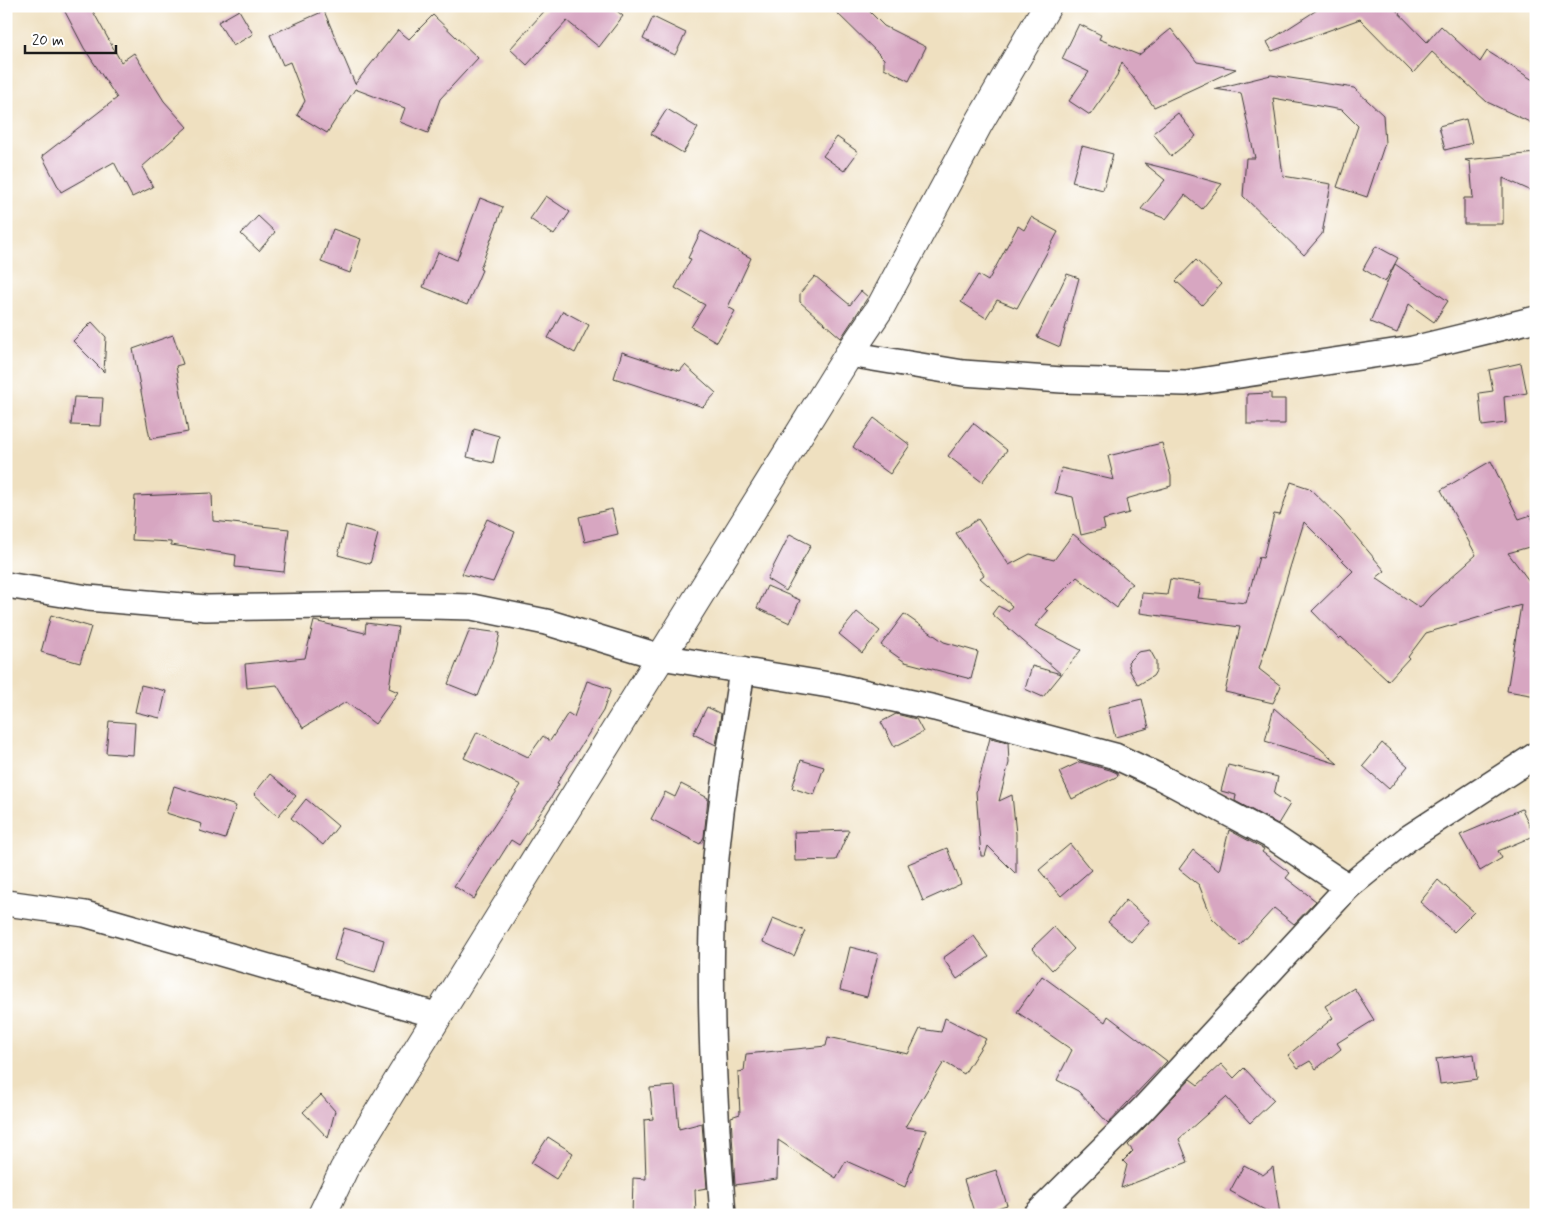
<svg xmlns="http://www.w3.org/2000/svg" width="1542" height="1221" font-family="Mynerve,sans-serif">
<rect width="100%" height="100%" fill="#fff"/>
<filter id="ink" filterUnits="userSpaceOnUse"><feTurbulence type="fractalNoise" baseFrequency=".02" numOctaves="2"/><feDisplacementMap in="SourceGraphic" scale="10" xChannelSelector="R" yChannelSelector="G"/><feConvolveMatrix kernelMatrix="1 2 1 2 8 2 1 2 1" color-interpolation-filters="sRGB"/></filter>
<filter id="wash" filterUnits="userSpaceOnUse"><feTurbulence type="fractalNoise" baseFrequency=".0096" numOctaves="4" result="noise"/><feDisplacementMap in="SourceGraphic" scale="20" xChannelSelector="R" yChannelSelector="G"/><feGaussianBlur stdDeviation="1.12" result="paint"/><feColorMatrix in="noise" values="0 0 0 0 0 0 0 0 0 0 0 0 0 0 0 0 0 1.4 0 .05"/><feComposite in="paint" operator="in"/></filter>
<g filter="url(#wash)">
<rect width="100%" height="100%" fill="#efe0c0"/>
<g id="blocks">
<g fill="#d7a6c1">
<polygon points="62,6 90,6 121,62 134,53 164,101 187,127 142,167 153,187 132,197 114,162 61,192 42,156 117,98 84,48"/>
<polygon points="549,6 611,6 623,16 599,47 567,21 527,65 510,49"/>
<polygon points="830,6 864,6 884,26 926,47 909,81 884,68 884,59"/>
<polygon points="1323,6 1392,6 1427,42 1441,26 1480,62 1487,51 1536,82 1536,125 1487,102 1432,52 1413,73 1360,19 1272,51 1267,42"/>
<polygon points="239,10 253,34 233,46 218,22"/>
<polygon points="324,11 355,84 398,30 409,39 433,15 478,58 440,99 428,133 400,122 405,108 355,89 327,133 297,115 305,101 290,62 283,65 270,35"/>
<polygon points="653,17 686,33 675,55 643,39"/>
<polygon points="1079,24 1101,35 1099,39 1139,55 1171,29 1197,62 1236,69 1154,107 1122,62 1116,78 1090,115 1069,101 1089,72 1062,59"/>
<polygon points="1271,75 1354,88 1383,115 1385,143 1367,197 1337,187 1358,126 1342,110 1273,98 1283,176 1331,184 1322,234 1304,255 1243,196 1246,158 1255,158 1241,93 1214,89"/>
<polygon points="667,109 698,128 683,153 651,134"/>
<polygon points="1178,113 1196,136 1171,156 1153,133"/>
<polygon points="1466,119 1472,143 1445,150 1439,126"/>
<polygon points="837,137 858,152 844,171 823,156"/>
<polygon points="1082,146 1113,154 1103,190 1072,182"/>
<polygon points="1536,153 1536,193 1503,178 1503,224 1464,224 1464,198 1473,198 1470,162 1465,160"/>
<polygon points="1144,163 1172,170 1222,184 1202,209 1185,195 1166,219 1141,209 1165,180"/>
<polygon points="546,196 570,212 554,235 530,219"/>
<polygon points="480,198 503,207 480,269 482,270 467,305 423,287 438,252 457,260"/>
<polygon points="258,216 275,232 259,251 241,234"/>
<polygon points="1031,217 1058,232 1017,308 997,300 986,318 961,302 978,275 988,281 1018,226 1024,230"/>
<polygon points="333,229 361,239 350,273 321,262"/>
<polygon points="701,231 751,258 728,307 735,311 717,342 691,327 705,305 675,288 691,259 688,258"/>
<polygon points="1376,246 1398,258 1385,282 1363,269"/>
<polygon points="1196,260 1221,284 1202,305 1176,281"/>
<polygon points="1395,264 1448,301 1434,322 1409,304 1397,333 1370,322"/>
<polygon points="1067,274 1079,278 1060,347 1037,337"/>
<polygon points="815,276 850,305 861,291 868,297 841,338 800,302 800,293"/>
<polygon points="563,311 589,325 575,353 548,338"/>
<polygon points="92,322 106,337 104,372 73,341"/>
<polygon points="173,335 183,364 176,366 188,432 150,439 133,349"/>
<polygon points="622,352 680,371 685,365 716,393 703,407 614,378"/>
<polygon points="1521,363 1527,393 1504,397 1506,423 1482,426 1479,393 1493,391 1489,370"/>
<polygon points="1271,393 1271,399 1285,399 1285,424 1247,424 1247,394"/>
<polygon points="74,397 103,398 101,426 71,425"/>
<polygon points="874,418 910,445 890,474 853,447"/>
<polygon points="973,423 1007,450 982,482 948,456"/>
<polygon points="474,429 499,436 493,463 467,457"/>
<polygon points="1162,443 1171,476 1171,486 1126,499 1129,513 1103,520 1105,529 1081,535 1073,497 1055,493 1061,468 1114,480 1108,456"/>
<polygon points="1491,461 1519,519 1531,515 1536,532 1536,545 1508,553 1536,590 1536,696 1507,691 1521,605 1426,633 1408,657 1409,658 1388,681 1341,637 1339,639 1312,611 1353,571 1304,522 1259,669 1281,686 1273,703 1225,692 1240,627 1140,613 1142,593 1167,595 1170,579 1201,584 1198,598 1246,603 1259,557 1263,558 1274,514 1280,515 1291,482 1309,488 1341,519 1385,571 1376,578 1420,608 1430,596 1476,555 1441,490"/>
<polygon points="212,493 213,521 289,529 284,572 235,567 236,555 171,545 171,542 132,540 135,496"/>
<polygon points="612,509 618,534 585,542 579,517"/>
<polygon points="487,519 515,532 493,582 462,574"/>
<polygon points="978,519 1009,565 1030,554 1054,560 1073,534 1133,584 1128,587 1117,608 1077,577 1045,609 1048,611 1035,626 1081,650 1043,697 1025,689 1032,666 1061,674 992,614 998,606 1008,611 1012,606 980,578 984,575 956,533"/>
<polygon points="346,525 378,534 370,564 338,555"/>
<polygon points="790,534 811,545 786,591 767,579"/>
<polygon points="767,586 800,600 790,623 757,608"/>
<polygon points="857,612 880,631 862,653 839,634"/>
<polygon points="904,614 944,642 978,652 971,679 905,662 881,645"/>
<polygon points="51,615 91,627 80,663 41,652"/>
<polygon points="314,621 365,633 366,623 398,627 389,688 398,692 375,724 346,702 303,728 277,685 247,688 245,664 305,658"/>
<polygon points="470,629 500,633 496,651 478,696 448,684"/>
<polygon points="1150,650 1156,661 1156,671 1153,676 1138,685 1130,671 1128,662 1138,652"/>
<polygon points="587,681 611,689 603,711 557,783 559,784 552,796 519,845 511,840 474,899 454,886 521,785 464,758 477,732 528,757 543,736 550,741 568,713 574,717"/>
<polygon points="141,685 166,691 160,718 135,712"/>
<polygon points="1142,699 1149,728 1115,737 1108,707"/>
<polygon points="707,707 721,714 716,745 693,734"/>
<polygon points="1274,708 1338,764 1265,741"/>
<polygon points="896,714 916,719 923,732 894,747 881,722"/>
<polygon points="109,721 135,723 133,755 106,753"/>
<polygon points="990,738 1008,742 1009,763 999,801 1012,795 1016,834 1016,874 988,846 985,856 981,856 976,792"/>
<polygon points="1382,743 1408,766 1389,789 1363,766"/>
<polygon points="801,760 824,767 814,795 792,788"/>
<polygon points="1080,762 1110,770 1117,773 1118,776 1072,799 1059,772"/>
<polygon points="1228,765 1278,777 1274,794 1290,804 1278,824 1235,801 1236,795 1221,791"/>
<polygon points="270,774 296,796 278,816 254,794"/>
<polygon points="681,784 708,798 704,837 700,844 651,819 665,792 675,797"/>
<polygon points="174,786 236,806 225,839 200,831 202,824 166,813"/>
<polygon points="306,799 338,826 323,845 291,818"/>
<polygon points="1522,809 1534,836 1498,851 1502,858 1480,871 1460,835"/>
<polygon points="849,830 836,860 795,861 794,832"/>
<polygon points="1229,830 1264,849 1262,852 1290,873 1286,878 1316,901 1294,924 1274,908 1240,945 1212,918 1199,885 1179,869 1193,850 1219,871"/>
<polygon points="1070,844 1091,870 1061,896 1039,870"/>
<polygon points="947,848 961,884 923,901 908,864"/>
<polygon points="1438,880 1474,912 1454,932 1420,902"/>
<polygon points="1126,900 1150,921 1131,942 1108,922"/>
<polygon points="773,918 805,931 794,956 763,942"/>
<polygon points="1054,927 1074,949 1052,970 1032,948"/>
<polygon points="344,928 384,940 375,972 334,960"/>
<polygon points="974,936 989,957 957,979 943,958"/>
<polygon points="850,947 878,954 867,997 840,990"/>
<polygon points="1042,976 1105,1022 1108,1016 1167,1061 1108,1123 1078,1091 1057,1080 1072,1050 1017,1012"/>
<polygon points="1354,988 1374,1020 1337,1043 1341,1049 1316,1069 1310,1061 1298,1068 1288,1055 1333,1018 1325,1006"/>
<polygon points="945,1018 986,1039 964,1074 944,1062 905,1127 927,1130 905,1187 846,1161 836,1178 778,1140 777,1179 735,1185 731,1117 740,1114 738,1072 744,1071 746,1054 826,1046 828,1037 908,1054 920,1029 941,1032"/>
<polygon points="1474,1054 1477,1079 1440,1084 1436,1059"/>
<polygon points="1221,1064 1234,1078 1244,1068 1274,1100 1250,1123 1226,1097 1179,1139 1188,1162 1121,1188 1127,1165 1123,1161 1133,1151 1128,1145 1190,1079 1198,1085"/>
<polygon points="675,1086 679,1129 702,1123 707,1188 695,1190 696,1215 632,1215 633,1178 646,1179 644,1120 653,1119 650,1088"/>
<polygon points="321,1095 335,1111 328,1138 303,1112"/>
<polygon points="548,1137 573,1153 556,1179 531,1163"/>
<polygon points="1244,1165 1263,1175 1273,1167 1280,1215 1274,1215 1230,1191"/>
<polygon points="996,1170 1007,1205 975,1215 964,1180"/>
</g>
</g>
</g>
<g filter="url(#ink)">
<use href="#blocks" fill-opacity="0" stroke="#3c3935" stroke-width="1"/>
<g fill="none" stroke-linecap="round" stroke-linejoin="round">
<defs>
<g id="minor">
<polyline points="849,354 963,373 1062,380 1186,383 1413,349 1536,319"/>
<polyline points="6,585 88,598 206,608 388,605 472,607 546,622 661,657 835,686 935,708 1115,756 1162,778 1273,837 1348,887 1407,839 1536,755"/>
<polyline points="6,903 85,914 439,1016"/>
<path d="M723 1215C715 1111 708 1008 713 903 716 825 731 747 742 670"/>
<polyline points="1036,1215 1142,1110 1348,887"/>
</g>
<polyline id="tertiary" points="322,1215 344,1169 402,1074 849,354 880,308 979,123 1047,6"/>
</defs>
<use href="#minor" stroke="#3c3935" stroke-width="28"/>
<use href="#tertiary" stroke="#3c3935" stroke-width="30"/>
<use href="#minor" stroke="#fff" stroke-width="25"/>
<use href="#tertiary" stroke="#fff" stroke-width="28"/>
</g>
</g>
<rect width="1542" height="1221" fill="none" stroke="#fff" stroke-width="25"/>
<path d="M25 45v8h91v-8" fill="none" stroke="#1c1c1c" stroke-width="2.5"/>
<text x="32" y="45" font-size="15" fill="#1c1c1c" stroke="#ffffff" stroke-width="4" paint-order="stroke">20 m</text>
</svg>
